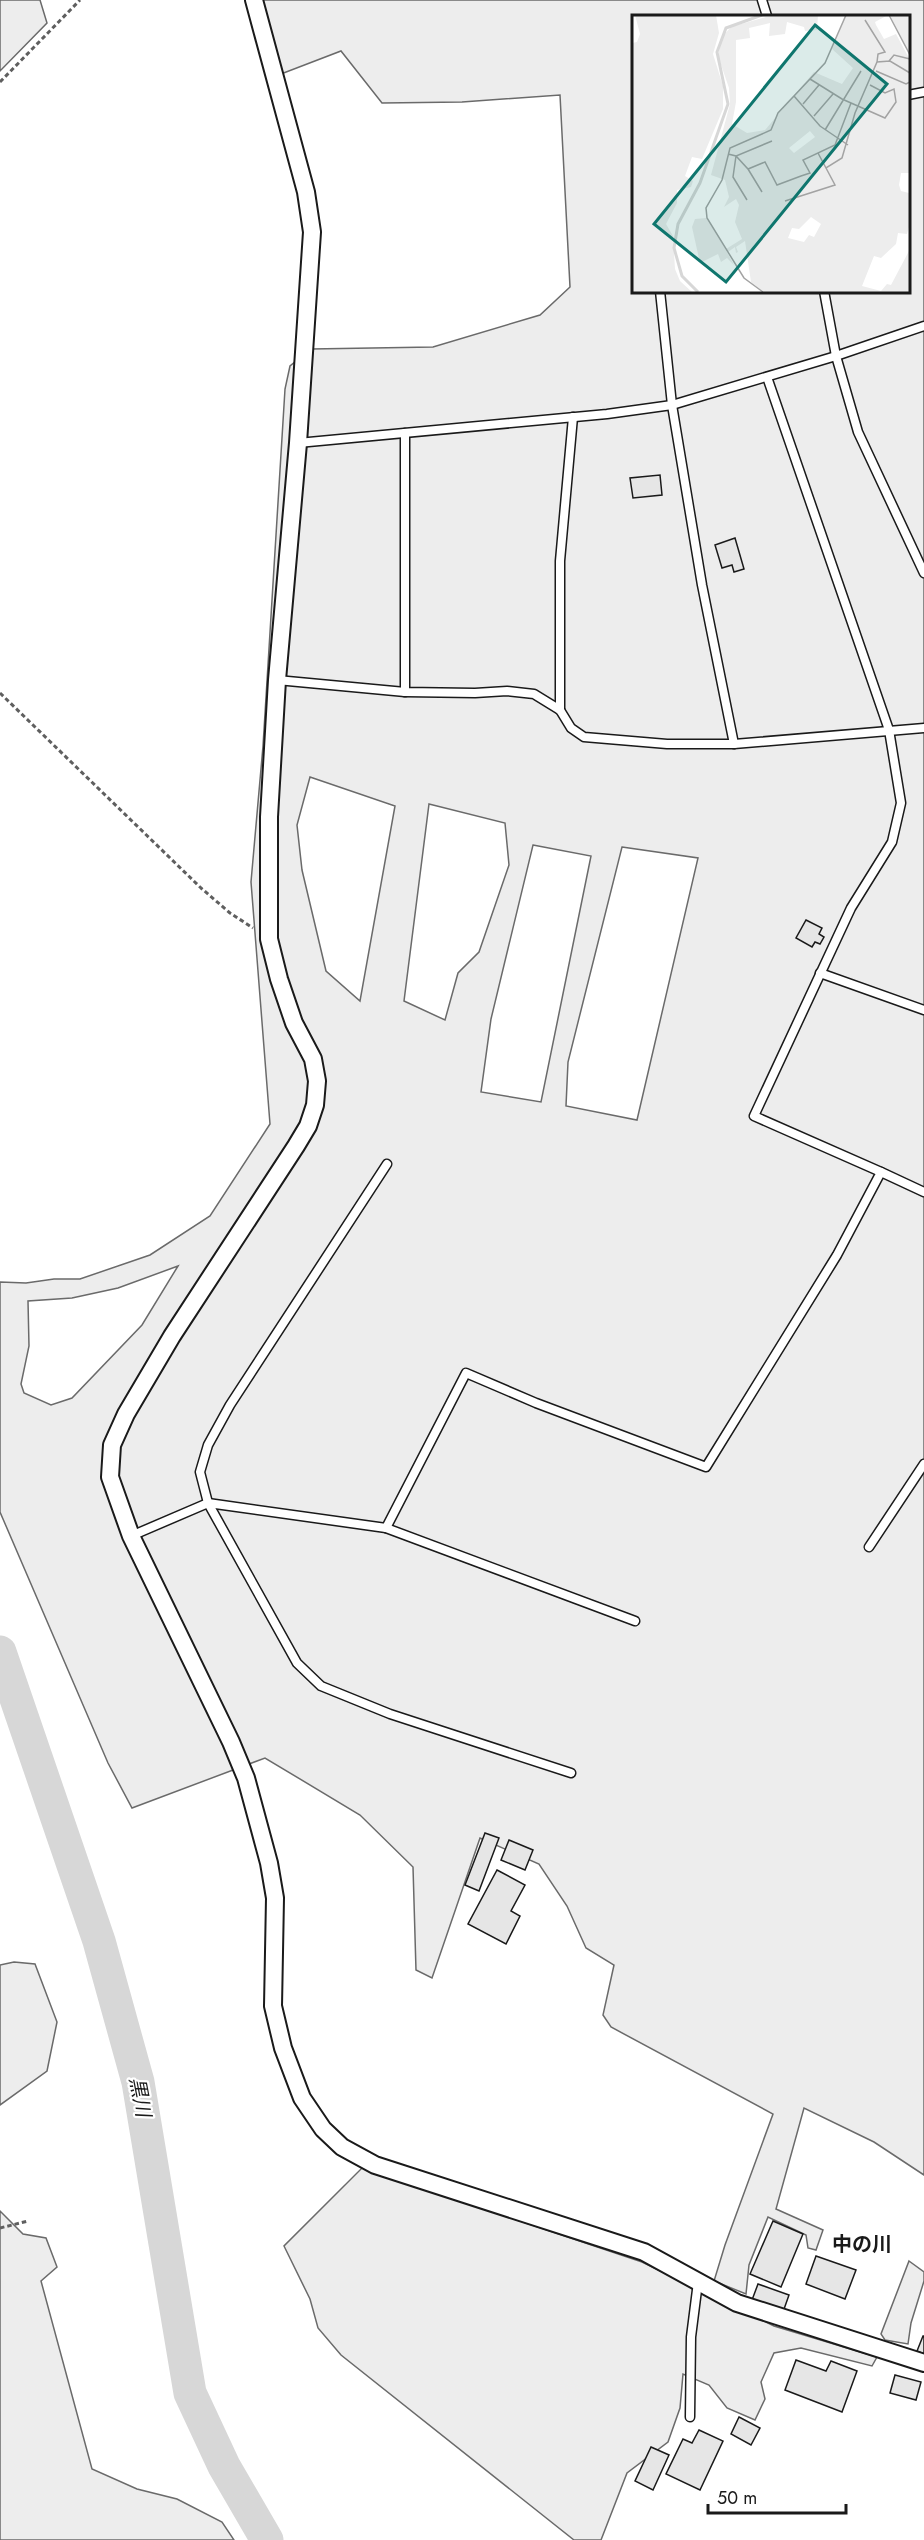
<svg xmlns="http://www.w3.org/2000/svg" width="924" height="2540" font-family="Jost,'Noto Sans JP',sans-serif">
<rect width="100%" height="100%" fill="#fff"/>
<g fill="#ededed" stroke="#6a6a6a" stroke-width="1.5" fill-rule="evenodd">
<polygon points="0,0 40,0 47,23 0,71"/>
<path d="M260 0H924V2175L874 2142 804 2108 776 2209 823 2230 816 2250 808 2248 806 2235 768 2217 749 2265 746 2294 714 2281 725 2245 773 2114 611 2027 603 2015 614 1965 586 1948 567 1906 539 1864 480 1838 432 1978 416 1970 413 1867 360 1815 265 1758 132 1808 108 1763 0 1512V1282L26 1283 54 1279H80L150 1255 210 1216 270 1124 251 882 263 746 285 389 290 366 311 349 433 347 540 315 570 287 560 95 462 102 382 103 341 51 281 74ZM633 16H908V291H633ZM310 777 395 806 360 1001 326 971 302 870 297 825ZM429 804 505 823 509 865 479 952 458 973 445 1020 404 1001ZM533 845 591 856 541 1102 481 1092 491 1019ZM622 847 698 858 637 1120 566 1106 568 1062ZM178 1266 142 1325 72 1398 51 1405 24 1393 21 1384 29 1346 28 1301 72 1298 118 1288Z"/>
<polygon points="14,1962 35,1964 57,2022 47,2071 0,2105 0,1965"/>
<polygon points="362,2168 642,2262 774,2326 877,2357 872,2366 801,2348 774,2353 761,2382 765,2399 755,2420 727,2408 709,2385 683,2374 680,2408 668,2442 627,2473 601,2540 574,2540 341,2355 318,2328 310,2299 284,2246"/>
<polygon points="0,2211 23,2234 46,2238 57,2267 41,2281 92,2469 137,2489 177,2499 222,2522 234,2540 0,2540"/>
<polygon points="909,2261 924,2272 924,2281 911,2323 908,2344 885,2340 881,2334"/>
</g>
<g fill="none" stroke-linecap="round" stroke-linejoin="round">
<polyline stroke="#d7d7d7" stroke-width="33" points="0,1652 99,1941 138,2082 190,2393 224,2466 267,2540"/>
</g>
<g fill="#e6e6e6" stroke="#1a1a1a" stroke-width="1.5">
<polygon points="660,475 662,495 633,498 630,478"/>
<polygon points="735,538 744,569 734,572 732,565 722,568 715,545"/>
<polygon points="806,920 822,928 819,934 824,937 820,944 815,942 812,947 796,938"/>
<polygon points="485,1833 499,1838 479,1891 465,1885"/>
<polygon points="509,1840 533,1850 525,1870 501,1860"/>
<polygon points="497,1870 525,1885 511,1911 520,1916 506,1944 468,1924"/>
<polygon points="773,2221 803,2234 781,2287 750,2274"/>
<polygon points="816,2256 856,2270 845,2299 806,2284"/>
<polygon points="758,2284 789,2295 783,2312 752,2300"/>
<polygon points="923,2336 924,2336 924,2354 917,2351"/>
<polygon points="796,2360 826,2371 831,2361 857,2371 842,2412 785,2390"/>
<polygon points="895,2375 921,2382 916,2400 890,2393"/>
<polygon points="739,2417 760,2428 751,2445 731,2434"/>
<polygon points="699,2430 723,2441 700,2490 666,2474 683,2439 692,2443"/>
<polygon points="651,2447 669,2455 653,2490 635,2481"/>
</g>
<g fill="none" stroke-linecap="round" stroke-linejoin="round">
<defs>
<g id="service">
<polyline points="762,0 767,16"/>
<polyline points="908,95 924,92"/>
<polyline points="660,291 672,405 702,585 734,744"/>
<polyline points="824,291 836,356 858,432 924,573"/>
<polyline points="298,443 607,414 672,405 836,356 924,326"/>
<polyline points="277,680 405,692 475,693 507,691 534,694 560,710 571,728 584,737 667,744 734,744 924,728"/>
<polyline points="405,692 405,433"/>
<polyline points="560,710 560,561 573,417"/>
<polyline points="820,973 924,1010"/>
<polyline points="387,1164 230,1405 208,1445 200,1472 208,1503 297,1663 321,1686 390,1714 571,1773"/>
<polyline points="881,1172 924,1192"/>
<polyline points="386,1528 635,1621"/>
<polyline points="131,1536 208,1503 386,1528 466,1373 536,1403 706,1467 837,1255 881,1172 754,1116 851,908 892,842 901,803 889,730 767,377"/>
<polyline points="869,1547 924,1464"/>
<polyline points="690,2417 691,2337 698,2282"/>
</g>
<polyline id="minor" points="254,0 306,192 312,232 298,443 277,680 269,817 269,939 279,979 294,1023 313,1059 317,1081 315,1105 308,1126 296,1146 172,1336 126,1414 112,1445 110,1477 131,1536 231,1742 246,1778 269,1863 275,1898 273,2006 283,2048 302,2098 323,2129 342,2147 375,2165 644,2252 737,2303 924,2363"/>
</defs>
<use href="#service" stroke="#1a1a1a" stroke-width="11"/>
<use href="#minor" stroke="#1a1a1a" stroke-width="20"/>
<g stroke="#5f5f5f" stroke-width="3" stroke-dasharray="4.5 3" stroke-linecap="butt">
<polyline points="0,82 80,0"/>
<polyline points="0,693 201,888 230,913 253,928"/>
<polyline points="0,2228 28,2221"/>
</g>
<use href="#service" stroke="#fff" stroke-width="8"/>
<use href="#minor" stroke="#fff" stroke-width="16"/>
</g>
<g text-anchor="middle" dominant-baseline="central" stroke-width="4.5" stroke-linejoin="round" paint-order="stroke">
<g font-size="20" font-style="italic" fill="#1a1a1a" stroke="#fff">
<text transform="translate(140 2097) rotate(79)">黒川</text>
</g>
<g font-size="20" font-weight="bold" fill="#1a1a1a" stroke="#fff">
<text x="862" y="2244">中の川</text>
</g>
</g>
<g transform="translate(632 15)">
<rect width="278" height="278" fill="#fff"/>
<path d="M3 0H84L87 18 81 39 91 71V94L70 144 60 142 53 161 61 166 59 172 45 175V188L34 209 41 221 43 254 48 266 60 277H0V28L5 27 8 19ZM186 0 185 15 173 16 172 12 155 7 153 19 137 21 138 8 117 13 118 23 104 25V87L100 109 115 118 133 115 182 57 210 69 221 53 200 34 214 0H256L243 7 244 10 252 24 264 19 277 43V158H269L267 170 269 176 277 178V212L275 219 266 218 264 229 249 243 242 241 230 271 249 276 255 269 259 270 277 236V277H132L119 267 113 226 104 232 106 237 104 238 103 232 96 237 94 234 110 224 103 207 107 190 104 184 92 192 97 182 93 165 79 160 98 89 97 73 86 41 90 22 99 12 134 2ZM178 116 183 122 162 138 157 133ZM179 202 189 209 182 222 177 220 172 227 156 223 160 213 167 214ZM258 0H277V38ZM74 203 90 228 102 250 95 243 89 247 86 239 68 248 60 212 63 204Z" fill="#ededed" fill-rule="evenodd"/>
<path fill="none" stroke="#d7d7d7" stroke-width="3" d="M66 277 50 261 42 233 46 209 68 168 96 89 85 37 94 13 130 0"/>
<path fill="none" stroke="#a3a3a3" stroke-width="1.5" d="M257 0 278 40M233 5 253 37 246 39 245 47M257 46 262 40 278 44M244 56 274 69 278 67M178 64 210 84 253 103 264 87 262 74 253 78 238 70M162 81 188 111 216 130M171 89 187 70M182 101 201 79M193 115 229 56M186 138 194 153 210 143 223 98 245 47 258 46 278 58M96 139 104 141 116 154 133 147 145 170 169 161 178 158 171 145 203 130 219 88M116 154 130 177M115 185 101 162 104 141 140 126M153 186 203 170 194 153M131 277 112 263 75 203 74 193 90 165 98 133 139 115 146 98 193 48 214 0"/>
<path fill="#0f766e" fill-opacity="0.15" stroke="#0f766e" stroke-width="3" d="M183 10 255 69 94 267 22 209Z"/>
<rect width="278" height="278" fill="none" stroke="#1a1a1a" stroke-width="3"/>
</g>
<path d="M708 2504v9h138v-9" fill="none" stroke="#1a1a1a" stroke-width="3"/>
<text x="717" y="2504" font-size="18" fill="#1a1a1a" stroke="#ffffff" stroke-width="4.5" paint-order="stroke">50 m</text>
</svg>
